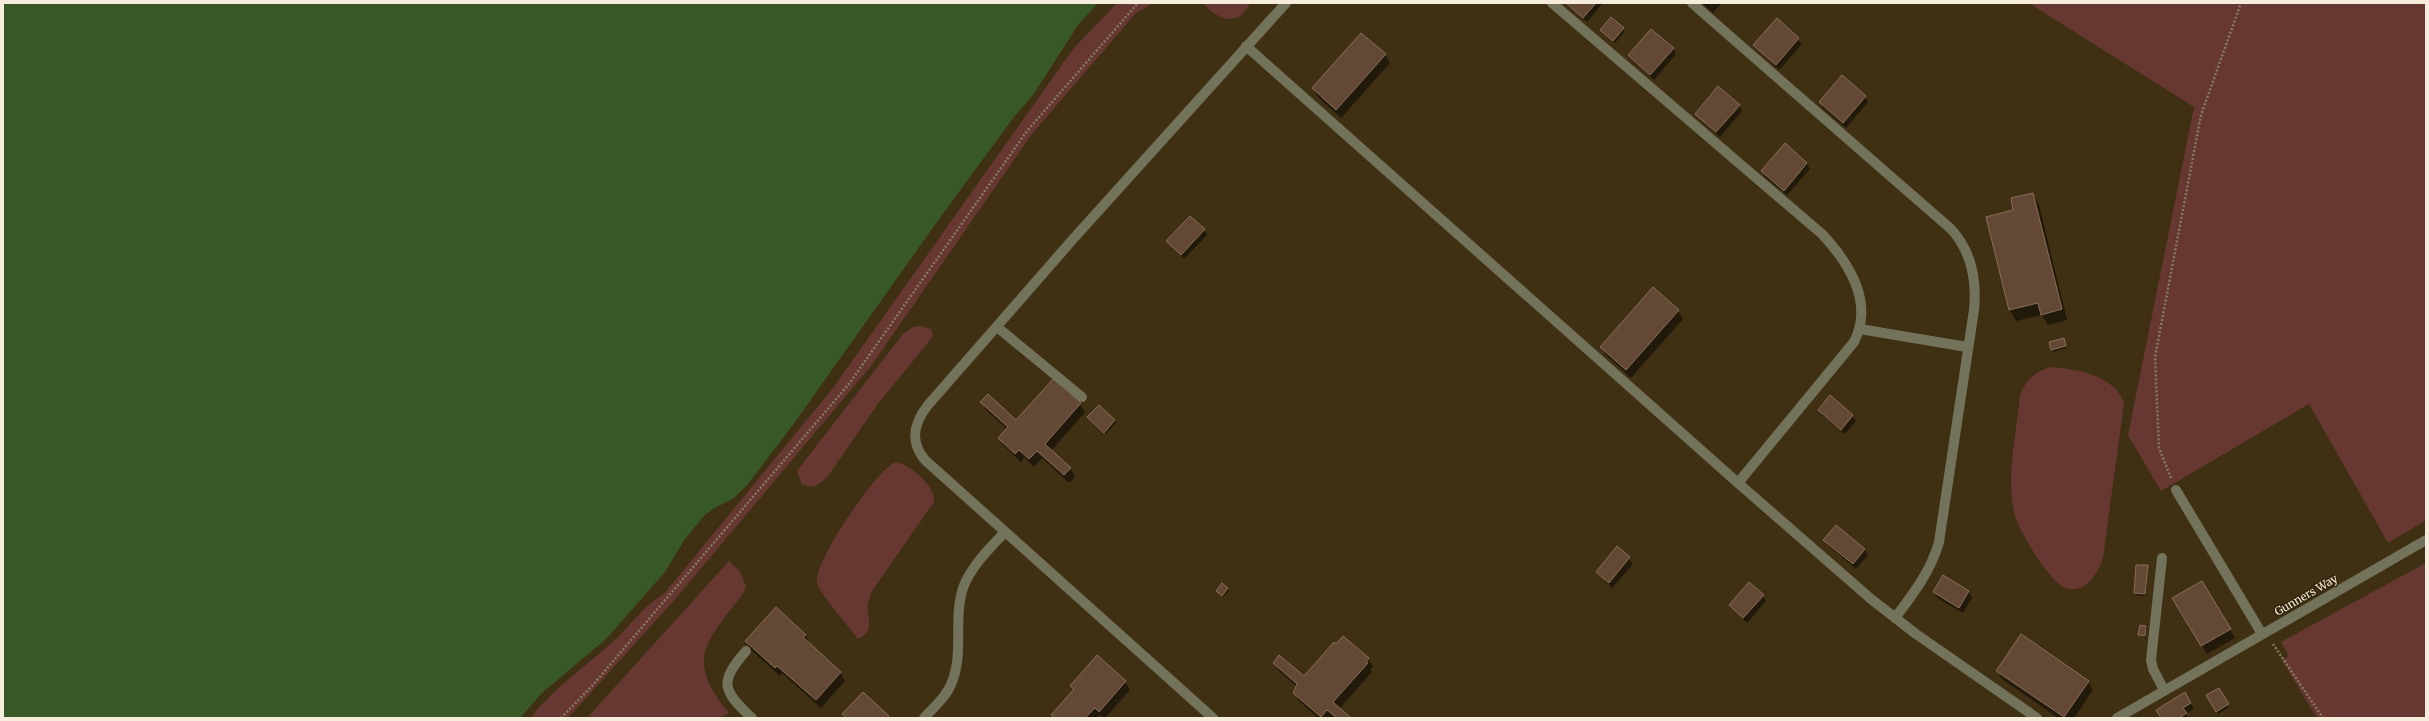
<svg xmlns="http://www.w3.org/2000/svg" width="2429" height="721" font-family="Merriweather,serif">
<rect width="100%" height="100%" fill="#3f3014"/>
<g fill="#663831">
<path d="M1117 3H1153L1136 13 1032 134 871 366 677 597 568 718H530C554 688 587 665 615 640 631 625 645 604 664 594L833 388 1073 49Z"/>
<path d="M1203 3H1250C1239 28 1217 20 1203 3Z"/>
<polygon points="2029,3 2426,3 2426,520 2388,543 2309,404 2161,491 2128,435 2194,107"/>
<path d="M920 326 931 329 933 335 930 340 877 405 828 476C820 484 813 490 802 484L797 472 800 467 903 334 913 327Z"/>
<path d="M2050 367C2076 369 2114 374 2124 403L2103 558C2098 575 2082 598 2062 586 2046 576 2018 530 2014 512 2006 475 2017 432 2020 394 2028 378 2034 373 2050 367Z"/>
<path d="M896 462C910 465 937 487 934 502L872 591C870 597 867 603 868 610 869 623 873 632 858 639 850 627 819 594 817 582 814 562 877 468 896 462Z"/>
<path d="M729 561 740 572 746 586 744 592C708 641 683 657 729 713L719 718H587Z"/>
<polygon points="2426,563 2426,718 2317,718 2282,660 2289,656 2281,642"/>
</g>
<polygon fill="#395828" points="3,3 1098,3 1078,25 1033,95 1014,117 939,219 795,422 748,484 734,498 713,509 704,516 685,539 665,572 607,638 542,693 520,718 3,718"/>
<g fill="#0007">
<polygon points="1565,3 1603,3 1587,22"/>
<polygon points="1702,3 1722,3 1713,13"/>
<polygon points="1611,19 1625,31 1615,43 1602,30"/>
<polygon points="1777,20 1802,44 1779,70 1754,45"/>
<polygon points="1673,48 1676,54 1654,80 1629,56"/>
<polygon points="1385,55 1390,63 1341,118 1318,97 1313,88"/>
<polygon points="1865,97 1868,102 1846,128 1823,108 1820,102"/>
<polygon points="1739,105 1742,111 1720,137 1696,114"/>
<polygon points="1785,145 1807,164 1810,169 1787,195 1765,177 1762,171"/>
<polygon points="2033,194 2039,205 2067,320 2048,325 2042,315 2016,321 2010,310 1987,217 2014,211"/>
<polygon points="1204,230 1207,235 1184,259 1168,241"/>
<polygon points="1678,311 1683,319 1631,378 1606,355 1601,347"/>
<polygon points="2064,339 2067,348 2053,352 2050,343"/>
<polygon points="1054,379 1080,404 1085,412 1051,451 1070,468 1075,477 1069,483 1042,458 1034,467 1024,457 1021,462 1004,446 999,438 1007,429 986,410 981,402 1016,421"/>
<polygon points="1830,397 1852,416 1856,421 1845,434 1822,415 1819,410"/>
<polygon points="1088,418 1115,420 1116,423 1105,434"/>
<polygon points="1836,526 1865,550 1868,555 1856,569 1828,545 1825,540"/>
<polygon points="1617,548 1633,564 1612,588 1597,572"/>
<polygon points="2147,566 2146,596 2136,595 2135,592"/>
<polygon points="1943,577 1969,592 1972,598 1963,613 1937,598 1934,592"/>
<polygon points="2202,582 2235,638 2207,654 2174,599"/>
<polygon points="1227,588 1229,591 1223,597 1217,591"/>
<polygon points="1763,596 1766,601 1747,623 1730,605"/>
<polygon points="2140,626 2147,629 2146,638 2139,635"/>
<polygon points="805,635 810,644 840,672 845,681 821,708 782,673 780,676 751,650 746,642"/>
<polygon points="1097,657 1125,682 1130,690 1105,718 1100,715 1097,718 1054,718 1052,715 1074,690 1071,686"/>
<polygon points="1368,659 1373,667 1370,670 1372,672 1339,709 1350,718 1318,718 1299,701 1294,693 1297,687 1279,671 1274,663 1305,678"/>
<polygon points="1997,671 2088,682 2093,690 2074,718 2058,718 2002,679"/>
<polygon points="2218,689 2229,707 2218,714 2207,695"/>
<polygon points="2185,694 2194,709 2186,714 2188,718 2162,718"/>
</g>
<g fill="#634835" stroke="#8b6e5a">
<polygon points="1566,3 1596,3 1583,18"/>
<polygon points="1611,17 1624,28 1613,41 1600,30"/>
<polygon points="1777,18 1799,38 1776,65 1753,45"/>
<polygon points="1651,29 1674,48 1650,75 1628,55"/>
<polygon points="1361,33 1386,54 1336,110 1312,88"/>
<polygon points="1842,75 1866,96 1843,123 1819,102"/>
<polygon points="1718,86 1740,105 1716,132 1695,114"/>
<polygon points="1785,143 1807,163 1784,191 1761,171"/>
<polygon points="2033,193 2062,309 2041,315 2038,303 2009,310 1986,217 2013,210 2011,198"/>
<polygon points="1190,216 1205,229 1181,255 1166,241"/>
<polygon points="1653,287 1679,310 1626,370 1600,347"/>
<polygon points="2064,338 2066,346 2051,350 2049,342"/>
<polygon points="1054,378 1081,403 1045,444 1071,468 1064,475 1037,451 1029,459 1019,450 1015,454 998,438 1008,427 980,402 988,394 1016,420"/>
<polygon points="1830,395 1853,415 1841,430 1818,410"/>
<polygon points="1099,405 1115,420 1104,433 1087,417"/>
<polygon points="1836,525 1865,549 1853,564 1823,540"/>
<polygon points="1617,546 1630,557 1609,583 1596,572"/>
<polygon points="2136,565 2148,565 2145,594 2134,593"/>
<polygon points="1943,575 1969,591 1959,608 1933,592"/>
<polygon points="2202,581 2231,629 2201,646 2172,598"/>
<polygon points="1749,582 1764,595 1743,618 1729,605"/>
<polygon points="1222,583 1228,588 1222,596 1216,591"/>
<polygon points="776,607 806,635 803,637 841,672 816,700 777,666 775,668 745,641"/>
<polygon points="2140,625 2146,626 2145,636 2138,635"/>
<polygon points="2021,634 2089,681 2064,717 1996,671"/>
<polygon points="1343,636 1369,658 1366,662 1368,663 1333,702 1351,718 1337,718 1327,710 1321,717 1293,693 1297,684 1273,663 1279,655 1304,676 1334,642 1336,644"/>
<polygon points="1097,655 1126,681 1099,712 1095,708 1085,718 1055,718 1051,715 1074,689 1070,686"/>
<polygon points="2219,688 2229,704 2216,712 2206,695"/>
<polygon points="863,692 889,716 887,718 847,718 842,714"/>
<polygon points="2185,692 2191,703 2183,708 2187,713 2179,718 2161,718 2156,710"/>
</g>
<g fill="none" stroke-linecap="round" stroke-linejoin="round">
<g stroke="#877a63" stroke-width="2.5" stroke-dasharray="2 2" stroke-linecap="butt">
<polyline points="2171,478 2159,448 2155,357 2201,115 2241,3"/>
<polyline points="2273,644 2323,718"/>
<polyline points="561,718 592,686 849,384 1027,131 1138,3"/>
</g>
<g stroke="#72735a" stroke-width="10">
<path d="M1552 3 1822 234C1849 263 1874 303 1854 342L1738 483"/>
<path d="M1692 3 1951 229C1972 252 1977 280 1974 310L1939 542C1931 571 1913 594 1895 618"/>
<polyline points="1246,46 1738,483 1871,599 1916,634 2037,718"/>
<polyline points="997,327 1082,397"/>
<polyline points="1860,329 1967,347"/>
<polyline points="2176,490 2262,634"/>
<polyline points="2162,558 2151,660 2153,669 2164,690"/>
<path d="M746 651C719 682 722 690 752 718"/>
<path d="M924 718C934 707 947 696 952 682 964 652 953 619 963 588 971 566 990 548 1005 532"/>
<path d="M1213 718 925 460C909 441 914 423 928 405L1074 238 1286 3"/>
<polyline points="2117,718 2426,540"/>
</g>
</g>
<g text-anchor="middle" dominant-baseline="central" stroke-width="3" stroke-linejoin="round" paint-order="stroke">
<g font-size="11" fill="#f5ecdc" stroke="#34260a">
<text transform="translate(2306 595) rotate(-30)">Gunners Way</text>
</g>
</g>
<rect width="2429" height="721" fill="none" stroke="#f5ecdc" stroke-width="8"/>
</svg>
